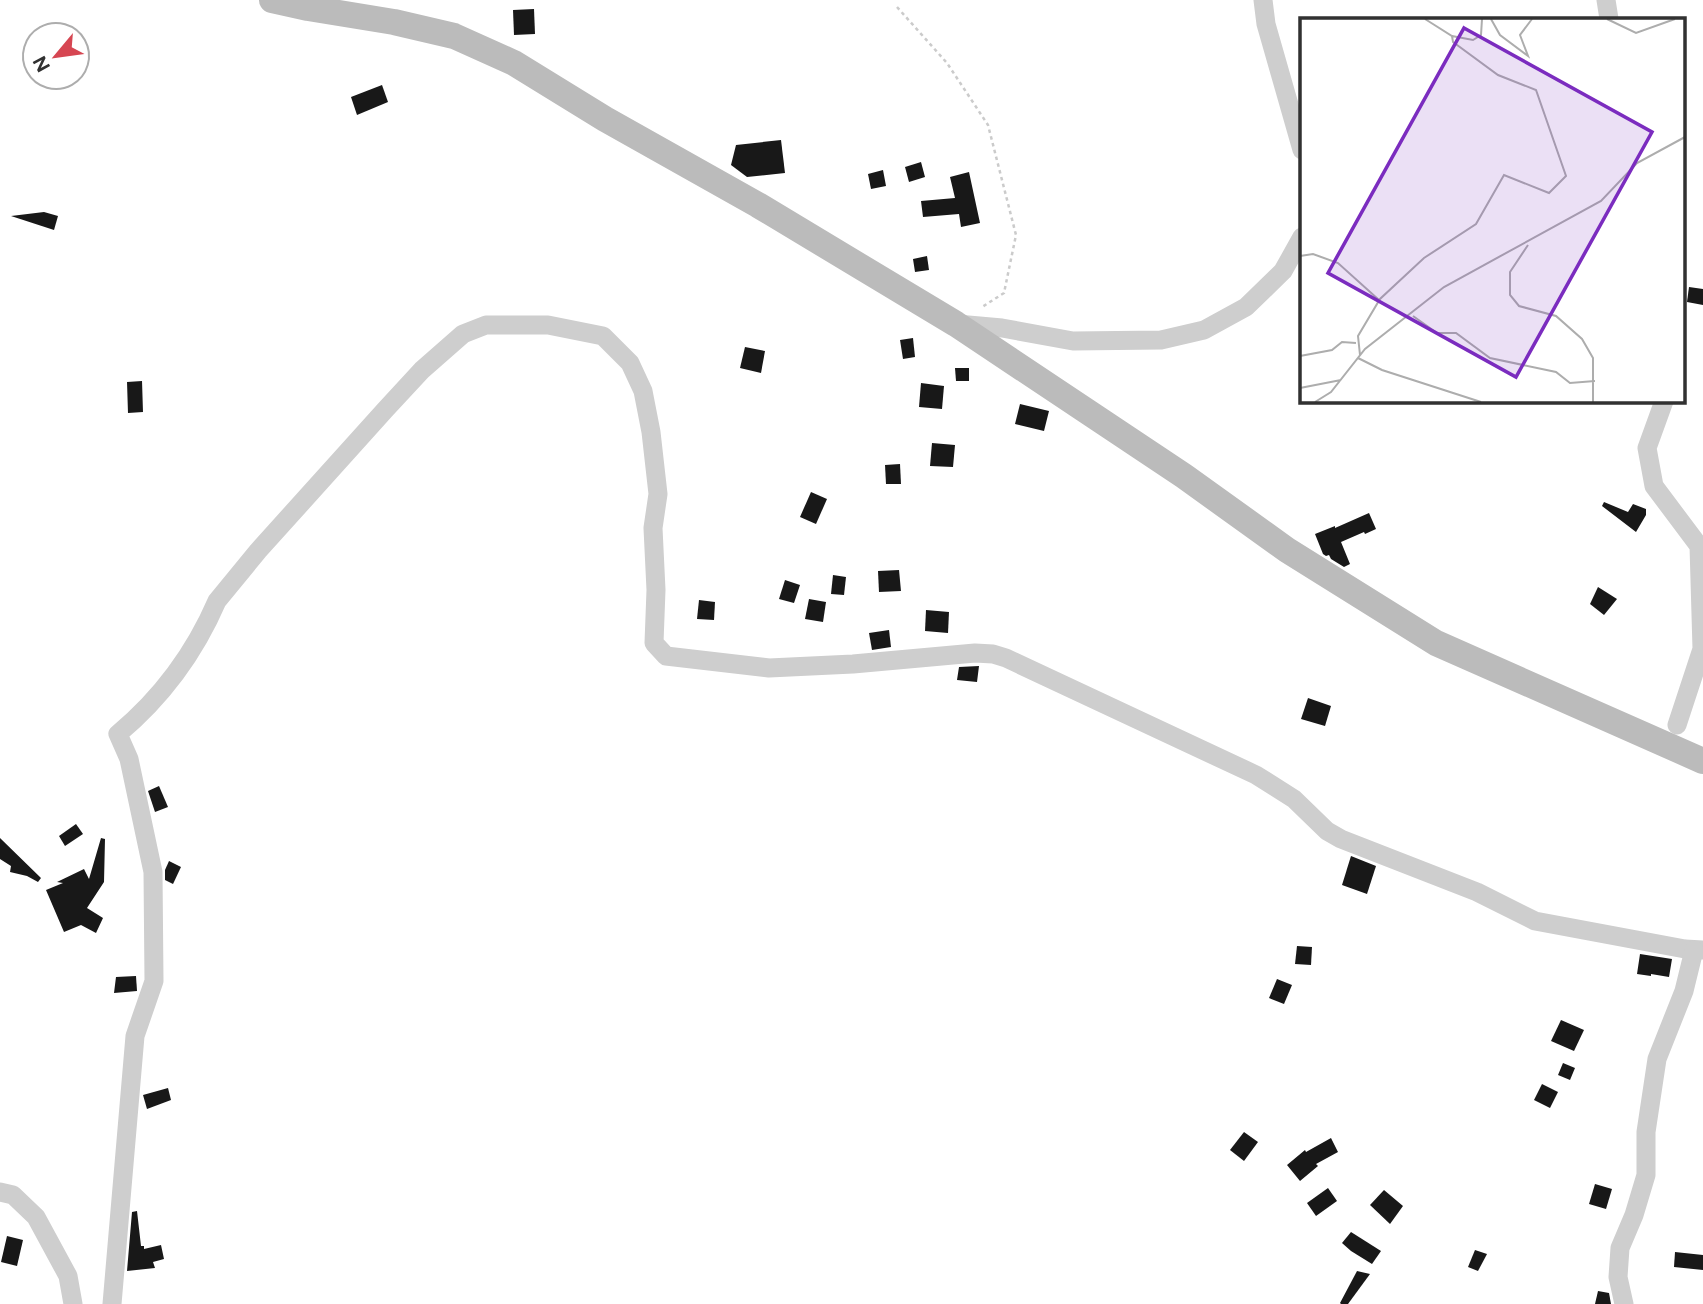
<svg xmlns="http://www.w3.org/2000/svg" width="1703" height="1304" font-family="Figtree,sans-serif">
<rect width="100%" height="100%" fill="#fff"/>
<g fill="#181818">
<polygon points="534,9 535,34 514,35 513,10"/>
<polygon points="382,85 388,102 357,115 351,97"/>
<polygon points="781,140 785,173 747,177 731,165 736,145"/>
<polygon points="921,162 925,177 909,182 905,167"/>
<polygon points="883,170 886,186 871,189 868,174"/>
<polygon points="969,172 980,223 961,227 959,214 923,217 921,201 955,198 950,177"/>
<polygon points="44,212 58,216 54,230 11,216"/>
<polygon points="927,256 929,270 915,272 913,259"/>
<polygon points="1689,287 1703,289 1703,305 1687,302"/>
<polygon points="913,338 915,357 903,359 900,340"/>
<polygon points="745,347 765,351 761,373 740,368"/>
<polygon points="955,368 969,368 969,381 956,381"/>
<polygon points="142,381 143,412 128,413 127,382"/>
<polygon points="921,383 944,386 942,409 919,407"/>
<polygon points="1020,404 1049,411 1044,431 1015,424"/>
<polygon points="932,443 955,445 953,467 930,466"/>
<polygon points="900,464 901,484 886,484 885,465"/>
<polygon points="811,492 827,499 816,524 800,517"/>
<polygon points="1604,502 1628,512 1633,504 1646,509 1646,515 1636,532 1602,506"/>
<polygon points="1369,513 1376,529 1365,534 1364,532 1341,542 1350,564 1344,567 1331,559 1329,555 1326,556 1323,554 1315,534 1335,526 1335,528"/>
<polygon points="899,570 901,591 879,592 878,571"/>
<polygon points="833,575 846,577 844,595 831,594"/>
<polygon points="785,580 800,585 794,603 779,599"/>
<polygon points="1598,587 1617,599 1604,615 1590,604"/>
<polygon points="809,599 826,602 823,622 805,619"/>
<polygon points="699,600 715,602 714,620 697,619"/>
<polygon points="926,610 949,612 948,633 925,631"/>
<polygon points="889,630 891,647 872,650 869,633"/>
<polygon points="979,666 977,682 957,680 959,667"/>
<polygon points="1308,698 1331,706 1325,726 1301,719"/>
<polygon points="159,786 168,807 155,812 148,791"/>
<polygon points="76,824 83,834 65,846 59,836"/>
<polygon points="0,838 41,878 38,882 27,876 10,872 11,866 0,859"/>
<polygon points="101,838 105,839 104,882 87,908 103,918 96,933 81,925 64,932 46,890 63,883 57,882 84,869 89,879"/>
<polygon points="1351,856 1376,866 1367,894 1342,885"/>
<polygon points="169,861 181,867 173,884 165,880 165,870"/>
<polygon points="1297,946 1312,947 1311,965 1295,964"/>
<polygon points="1640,954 1672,959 1669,977 1651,974 1651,976 1637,974"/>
<polygon points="136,976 137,991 114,993 116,977"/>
<polygon points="1277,979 1292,985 1284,1004 1269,998"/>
<polygon points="1561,1020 1584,1030 1574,1051 1551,1041"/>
<polygon points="1563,1063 1575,1068 1570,1080 1558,1075"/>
<polygon points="1542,1084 1558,1092 1550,1108 1534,1100"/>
<polygon points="168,1088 171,1100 147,1109 143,1095"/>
<polygon points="1244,1132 1258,1142 1244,1161 1230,1150"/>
<polygon points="1331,1138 1338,1152 1316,1164 1318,1166 1300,1181 1287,1165 1305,1150 1306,1152"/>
<polygon points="1595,1184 1612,1189 1606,1209 1589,1204"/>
<polygon points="1328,1188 1337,1201 1316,1216 1307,1203"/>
<polygon points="1384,1190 1403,1206 1390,1224 1370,1205"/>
<polygon points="137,1211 141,1246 144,1246 144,1249 161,1245 164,1259 153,1262 155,1268 127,1271 132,1212"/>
<polygon points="1351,1232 1381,1251 1372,1264 1351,1251 1342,1243"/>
<polygon points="7,1236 23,1240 17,1266 1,1262"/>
<polygon points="1475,1250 1487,1254 1478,1271 1468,1267"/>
<polygon points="1675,1252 1703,1255 1703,1270 1674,1267"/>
<polygon points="1357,1271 1370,1274 1348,1304 1341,1304 1340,1303"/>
<polygon points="1598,1291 1609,1293 1611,1304 1595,1304"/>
</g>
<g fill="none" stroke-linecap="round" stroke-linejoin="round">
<polyline stroke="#cbcbcb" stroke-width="2.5" stroke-dasharray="3.5 3.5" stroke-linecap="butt" points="897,7 947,63 988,125 1016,235 1004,293 982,307"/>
<g stroke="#cecece" stroke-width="19">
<polyline points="1263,0 1266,24 1302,150"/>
<polyline points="1606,0 1609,19"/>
<polyline points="957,324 1002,328 1073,341 1161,340 1204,330 1246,307 1283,271 1302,237"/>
<polyline points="1664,401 1647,448 1654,486 1699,546 1702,649 1677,725"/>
<polyline points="0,1192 13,1195 36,1217 68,1276 73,1304"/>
<path d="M112 1304 135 1036 154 981 153 872 129 759 118 734C161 698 195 652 217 601L258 551 385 410 422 370 463 334 486 325H548L603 336 630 363 643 391 651 432 658 494 653 528 656 590 654 643 666 656 769 668 853 664 975 653 993 654 1006 658 1256 775 1294 799 1327 831 1341 839 1477 892 1535 921 1685 949 1703 950"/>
<polyline points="1624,1304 1618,1277 1620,1248 1634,1215 1646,1175 1646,1132 1657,1059 1684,991 1694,950"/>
</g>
<polyline stroke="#bbb" stroke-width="26" points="272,0 308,8 394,22 454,36 514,63 605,119 758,205 956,324 1184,476 1287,550 1436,643 1703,761"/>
</g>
<g transform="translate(1300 18)">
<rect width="385" height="385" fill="#fff"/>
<path fill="none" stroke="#adadad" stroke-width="2" d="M125 1 152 18 173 22 181 17 182 1M191 1 200 17 228 38 220 17 232 1M307 1 336 15 375 1M228 227 210 254V277L219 288 256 298 282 321 293 340V384M0 238 13 236 38 245 79 282M113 298 137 315H156L190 340 256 354 270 365 295 363M60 337 58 318 80 281 124 240 176 206 204 157 249 175 266 158 236 72 198 57 153 24 152 18M0 338 32 332 42 324 56 325M58 340 82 352 181 384M0 370 41 362M15 384 31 374 65 331 144 269 301 183 337 145 385 119"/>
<path fill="#7b2cbf" fill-opacity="0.15" stroke="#7b2cbf" stroke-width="3.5" d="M164 10 352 114 216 359 28 255Z"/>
<rect width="385" height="385" fill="none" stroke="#313131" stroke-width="3.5"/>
</g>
<g transform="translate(56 56) rotate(241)"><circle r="33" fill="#ffffff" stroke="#adadad" stroke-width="2"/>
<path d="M0-5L12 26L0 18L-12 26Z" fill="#d64652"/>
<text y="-10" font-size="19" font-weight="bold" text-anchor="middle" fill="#313131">N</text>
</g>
</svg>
